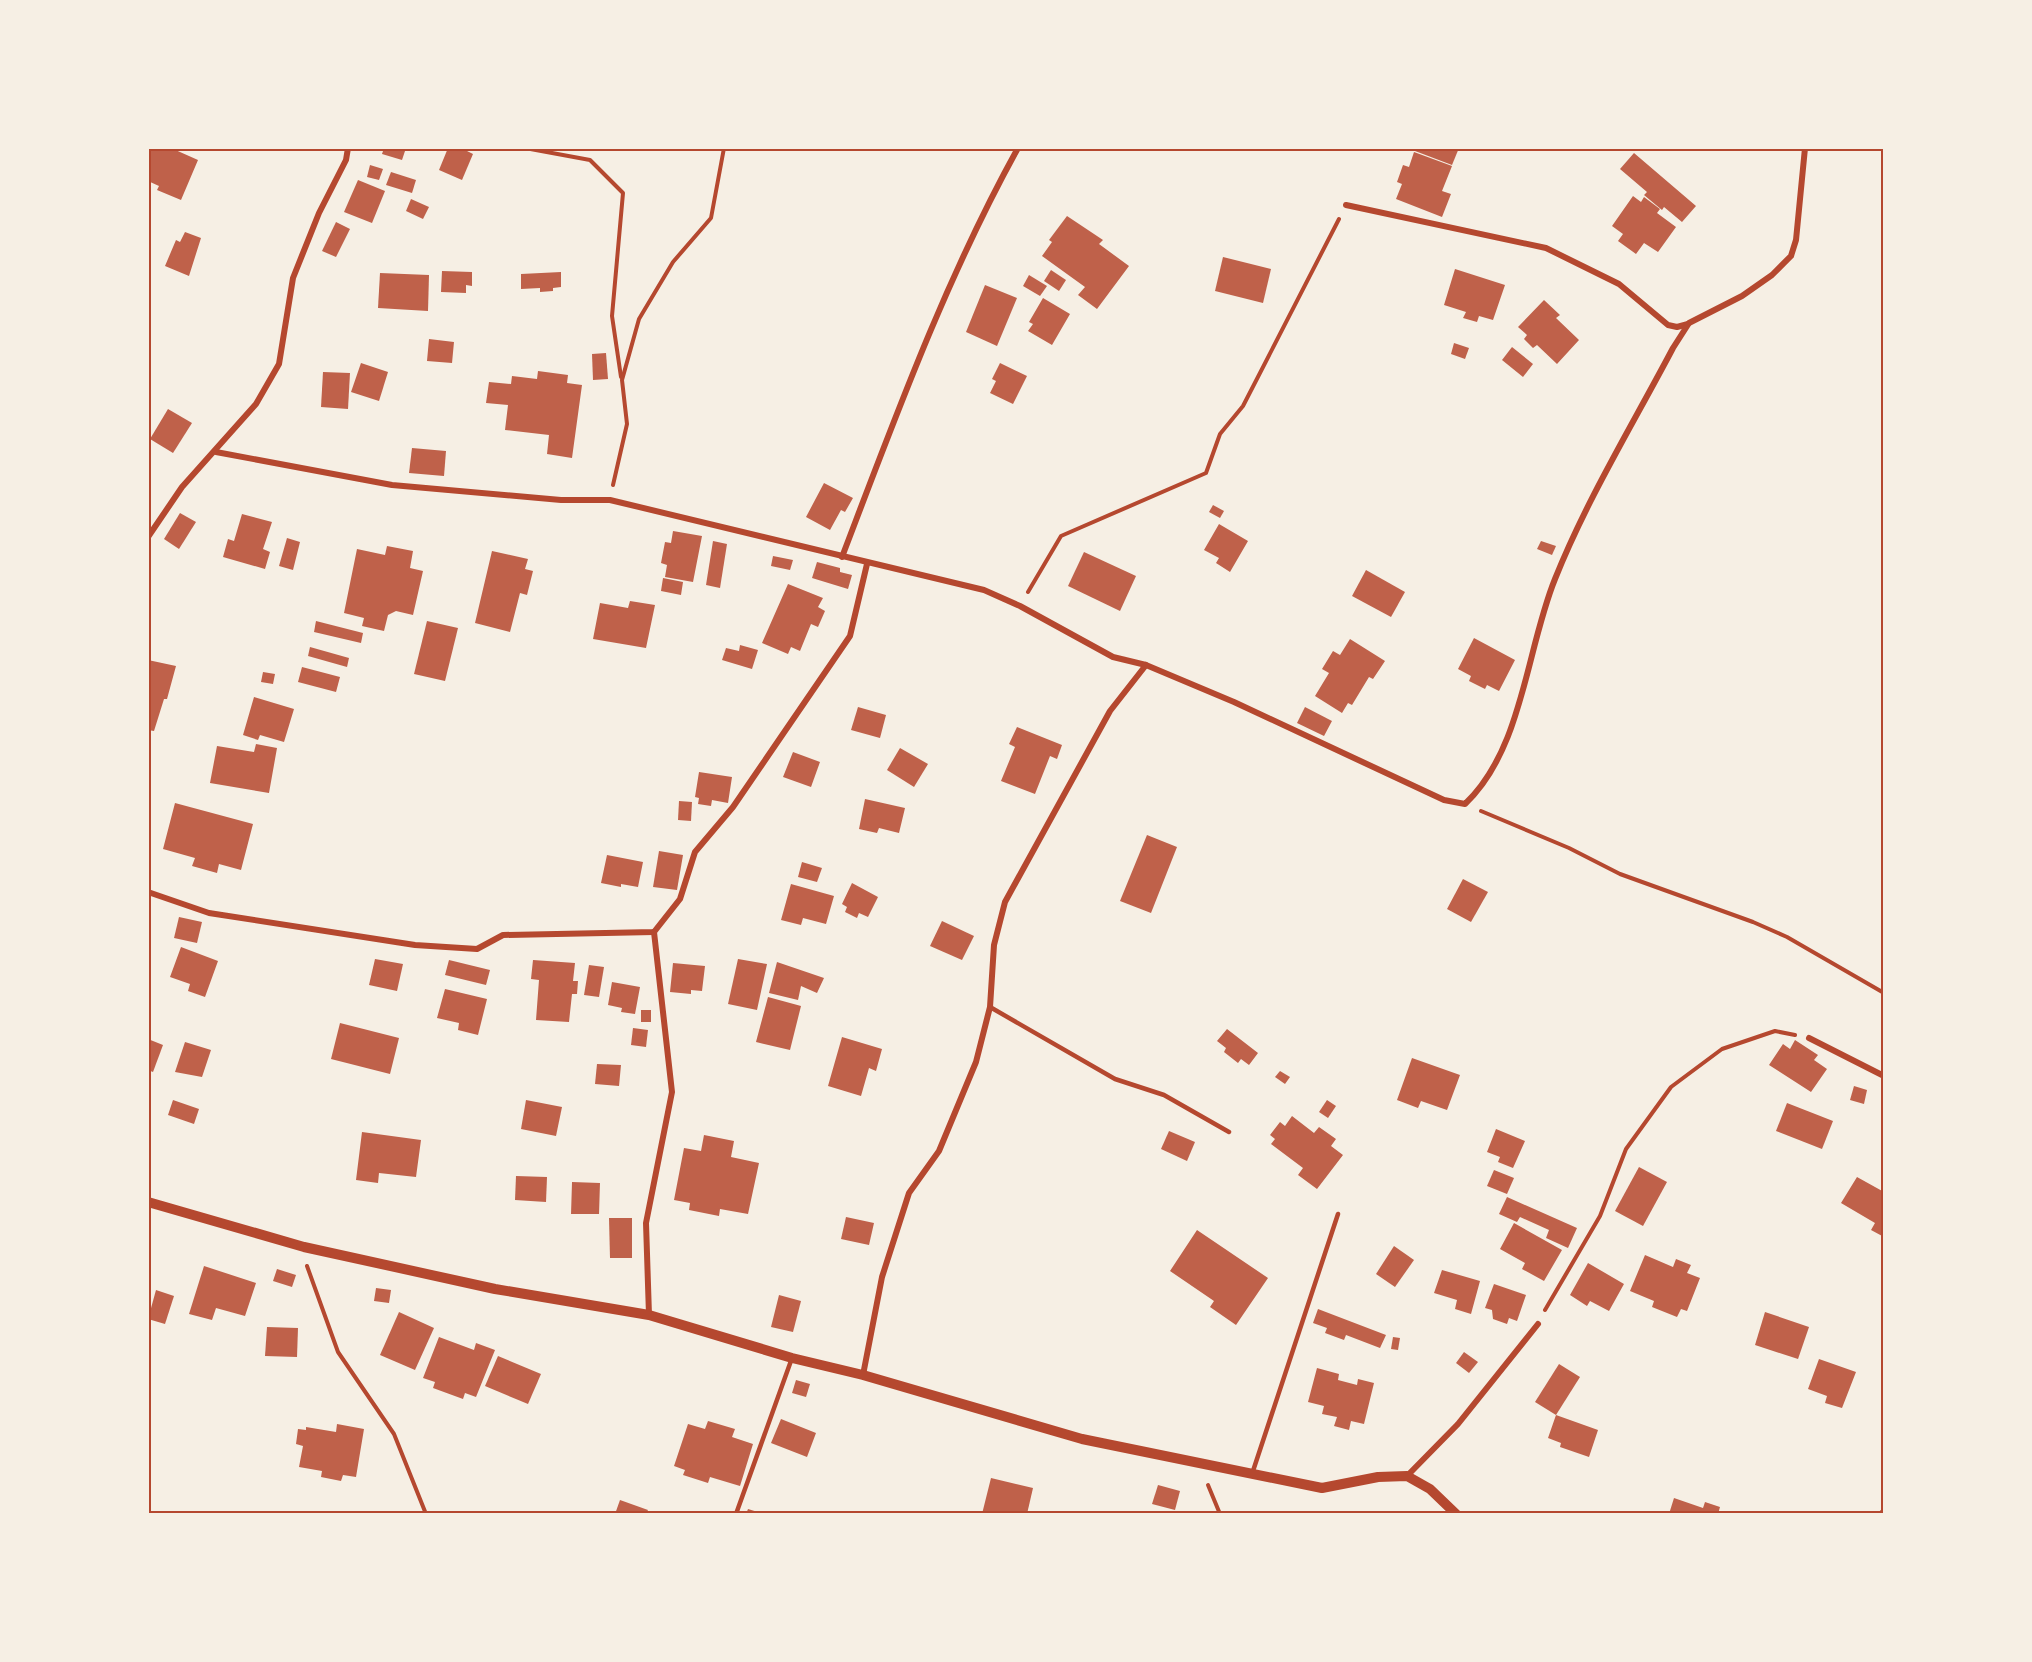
<svg xmlns="http://www.w3.org/2000/svg" width="2032" height="1662" font-family="Roboto,sans-serif">
<rect width="100%" height="100%" fill="#f6efe4"/>
<g fill="#bf614a">
<polygon points="148,148 171,148 198,160 181,200 157,190 159,186 148,181"/>
<polygon points="384,148 406,148 402,160 382,154"/>
<polygon points="448,148 461,148 473,154 462,180 439,170"/>
<polygon points="1416,148 1459,148 1452,165 1415,151"/>
<polygon points="1414,152 1452,166 1442,191 1451,194 1442,217 1396,199 1402,184 1397,182 1403,165 1409,167"/>
<polygon points="1634,153 1696,206 1682,222 1664,207 1662,210 1644,195 1647,192 1620,169"/>
<polygon points="370,165 383,169 379,180 367,177"/>
<polygon points="391,172 416,180 412,193 386,185"/>
<polygon points="358,180 385,191 372,223 344,212"/>
<polygon points="1633,196 1641,202 1644,197 1660,209 1657,213 1676,227 1658,252 1644,243 1636,254 1618,241 1623,234 1612,226"/>
<polygon points="411,199 429,207 423,219 406,211"/>
<polygon points="1067,216 1103,240 1099,244 1129,266 1097,309 1078,295 1085,287 1042,256 1052,242 1049,240"/>
<polygon points="336,222 350,229 336,257 322,251"/>
<polygon points="185,232 201,238 189,276 165,266 176,240 180,242"/>
<polygon points="1223,257 1271,269 1263,303 1215,291"/>
<polygon points="1455,269 1505,285 1493,320 1479,316 1477,322 1463,318 1466,312 1444,305"/>
<polygon points="1051,270 1066,280 1059,291 1044,281"/>
<polygon points="442,271 472,272 472,286 466,285 466,293 441,292"/>
<polygon points="561,272 561,287 553,288 553,291 540,292 540,288 521,289 521,274"/>
<polygon points="380,273 429,275 428,311 378,308"/>
<polygon points="1029,275 1047,286 1040,296 1023,286"/>
<polygon points="985,285 1017,298 997,346 966,332"/>
<polygon points="1043,298 1070,314 1052,345 1028,331 1033,324 1029,322"/>
<polygon points="1544,300 1560,315 1556,318 1579,340 1557,364 1537,345 1533,348 1524,339 1527,335 1518,327"/>
<polygon points="429,339 454,342 452,363 427,361"/>
<polygon points="1454,343 1469,348 1465,359 1451,354"/>
<polygon points="1512,347 1533,364 1523,377 1502,360"/>
<polygon points="606,353 608,379 593,380 592,354"/>
<polygon points="361,363 388,372 379,401 351,392"/>
<polygon points="1000,363 1027,376 1013,404 990,393 996,381 992,379"/>
<polygon points="538,371 568,375 567,383 582,385 572,458 547,454 549,435 505,430 508,405 486,403 489,382 511,384 512,376 537,379"/>
<polygon points="323,372 350,373 348,409 321,407"/>
<polygon points="168,409 192,423 173,453 150,439"/>
<polygon points="412,448 446,451 444,476 409,473"/>
<polygon points="824,483 853,498 845,512 841,510 830,530 806,517"/>
<polygon points="1213,505 1224,511 1220,518 1209,512"/>
<polygon points="180,513 196,522 179,549 164,539"/>
<polygon points="242,514 272,522 263,549 270,552 265,569 223,557 228,539 234,541"/>
<polygon points="1219,524 1248,541 1230,572 1216,563 1219,558 1204,550"/>
<polygon points="673,531 702,536 693,582 665,577 667,565 661,563 665,542 671,543"/>
<polygon points="287,538 300,542 293,570 279,566"/>
<polygon points="713,541 727,544 720,588 706,585"/>
<polygon points="1541,541 1556,546 1552,555 1537,549"/>
<polygon points="387,546 413,551 410,568 423,571 413,615 396,611 388,615 384,631 362,626 364,618 344,613 357,549 385,555"/>
<polygon points="492,551 528,559 525,569 533,571 527,595 520,593 510,632 475,623"/>
<polygon points="1084,552 1136,576 1120,611 1068,586"/>
<polygon points="773,556 793,560 790,570 771,566"/>
<polygon points="817,562 840,568 840,572 852,575 848,589 812,578"/>
<polygon points="1366,570 1405,592 1391,617 1352,596"/>
<polygon points="663,578 683,582 681,595 661,591"/>
<polygon points="788,584 823,598 818,607 825,611 818,627 811,624 800,651 791,647 788,654 762,643"/>
<polygon points="630,601 655,605 646,648 593,639 600,603 628,608"/>
<polygon points="316,621 363,633 361,643 314,632"/>
<polygon points="427,621 458,628 445,681 414,674"/>
<polygon points="1474,638 1515,660 1499,691 1487,685 1485,689 1469,681 1471,676 1458,669"/>
<polygon points="1350,639 1385,661 1373,679 1369,677 1352,705 1348,703 1342,713 1315,696 1329,673 1322,669 1333,651 1340,655"/>
<polygon points="740,645 758,650 752,669 722,660 726,648 739,651"/>
<polygon points="310,647 349,658 347,667 308,656"/>
<polygon points="148,660 176,666 167,699 164,699 154,731 148,730"/>
<polygon points="302,667 340,677 336,692 298,682"/>
<polygon points="263,672 275,674 273,684 261,682"/>
<polygon points="254,697 294,709 284,742 260,735 258,740 243,735"/>
<polygon points="858,707 886,715 880,738 851,730"/>
<polygon points="1305,707 1332,721 1324,736 1297,723"/>
<polygon points="1017,727 1062,745 1057,759 1050,756 1035,794 1001,781 1015,747 1009,744"/>
<polygon points="256,744 277,748 269,793 210,783 217,746 254,752"/>
<polygon points="900,748 928,764 914,787 887,770"/>
<polygon points="793,752 820,762 811,787 783,777"/>
<polygon points="699,772 732,777 728,803 712,800 711,806 698,804 699,798 695,797"/>
<polygon points="865,799 905,808 899,833 879,828 877,833 859,829"/>
<polygon points="679,801 692,802 691,821 678,820"/>
<polygon points="175,803 253,824 241,870 219,864 217,873 192,866 195,858 163,849"/>
<polygon points="1147,835 1177,847 1151,913 1120,901"/>
<polygon points="659,851 683,855 677,890 653,887"/>
<polygon points="607,855 643,862 638,887 621,884 621,887 601,883"/>
<polygon points="802,862 822,868 817,882 798,877"/>
<polygon points="1463,879 1488,892 1471,922 1447,909"/>
<polygon points="852,883 878,897 868,917 859,913 857,918 845,912 847,907 842,904"/>
<polygon points="791,884 834,896 826,924 803,918 801,925 781,920"/>
<polygon points="179,917 202,922 197,943 174,938"/>
<polygon points="942,921 974,936 962,960 930,946"/>
<polygon points="181,947 218,961 205,997 188,991 190,984 170,977"/>
<polygon points="375,959 403,964 397,991 369,985"/>
<polygon points="738,959 767,964 757,1010 728,1004"/>
<polygon points="449,960 490,970 486,985 445,975"/>
<polygon points="533,960 575,963 573,981 578,981 577,994 572,994 569,1022 536,1020 539,980 531,979"/>
<polygon points="777,962 824,978 817,993 801,986 798,1000 769,993"/>
<polygon points="673,963 705,966 702,991 691,990 691,994 670,992"/>
<polygon points="589,965 604,967 599,997 584,995"/>
<polygon points="612,982 640,987 635,1014 621,1012 622,1008 608,1005"/>
<polygon points="445,989 487,999 478,1035 458,1030 459,1023 437,1018"/>
<polygon points="768,997 801,1006 790,1050 756,1042"/>
<rect x="641" y="1010" width="10" height="12"/>
<polygon points="340,1023 399,1038 390,1074 331,1059"/>
<polygon points="633,1028 648,1030 646,1047 631,1045"/>
<polygon points="1227,1029 1258,1053 1249,1065 1241,1059 1238,1063 1224,1052 1226,1048 1217,1041"/>
<polygon points="842,1037 882,1049 876,1071 869,1068 861,1096 828,1086"/>
<polygon points="148,1039 163,1045 153,1072 148,1070"/>
<polygon points="1795,1040 1818,1055 1814,1060 1827,1069 1811,1092 1769,1065 1783,1044 1790,1049"/>
<polygon points="185,1042 211,1050 202,1077 175,1072"/>
<polygon points="1412,1058 1460,1075 1447,1110 1421,1101 1418,1108 1397,1100"/>
<polygon points="597,1064 621,1065 619,1086 595,1084"/>
<polygon points="1280,1071 1290,1077 1285,1084 1275,1077"/>
<polygon points="1854,1086 1867,1090 1864,1104 1850,1100"/>
<polygon points="173,1100 199,1109 194,1124 168,1115"/>
<polygon points="526,1100 562,1107 556,1136 521,1129"/>
<polygon points="1327,1100 1336,1106 1328,1118 1319,1112"/>
<polygon points="1787,1103 1833,1121 1822,1149 1776,1131"/>
<polygon points="1292,1116 1314,1133 1319,1127 1336,1139 1331,1146 1343,1155 1317,1189 1298,1175 1303,1168 1271,1144 1275,1139 1270,1135 1280,1122 1285,1126"/>
<polygon points="1496,1129 1525,1141 1513,1168 1498,1162 1500,1157 1487,1152"/>
<polygon points="1169,1131 1195,1142 1187,1161 1161,1149"/>
<polygon points="362,1132 421,1140 416,1177 379,1173 378,1183 356,1180"/>
<polygon points="704,1135 734,1141 731,1157 759,1163 748,1214 720,1209 719,1216 689,1210 690,1203 674,1200 684,1148 701,1151"/>
<polygon points="1639,1167 1667,1182 1643,1226 1615,1211"/>
<polygon points="1494,1170 1514,1178 1507,1194 1487,1186"/>
<polygon points="516,1176 547,1177 546,1202 515,1200"/>
<polygon points="1857,1177 1884,1192 1884,1237 1871,1230 1875,1223 1841,1203"/>
<polygon points="572,1182 600,1183 599,1214 571,1214"/>
<polygon points="1507,1197 1577,1228 1568,1248 1546,1238 1549,1230 1520,1217 1517,1222 1499,1214"/>
<polygon points="846,1217 874,1223 869,1245 841,1239"/>
<polygon points="609,1218 632,1218 632,1258 610,1258"/>
<polygon points="1514,1223 1562,1250 1544,1281 1522,1269 1525,1263 1500,1249"/>
<polygon points="1197,1230 1268,1278 1236,1325 1210,1307 1214,1301 1170,1271"/>
<polygon points="1394,1246 1414,1260 1395,1287 1376,1274"/>
<polygon points="1645,1255 1673,1267 1676,1259 1691,1265 1687,1273 1700,1278 1687,1311 1681,1309 1677,1317 1652,1307 1654,1301 1630,1291"/>
<polygon points="1588,1263 1624,1284 1609,1311 1590,1301 1587,1306 1570,1295"/>
<polygon points="204,1266 256,1283 245,1316 216,1308 212,1320 189,1314"/>
<polygon points="277,1269 296,1275 292,1287 273,1281"/>
<polygon points="1442,1270 1480,1281 1471,1314 1455,1309 1457,1300 1434,1293"/>
<polygon points="1494,1284 1526,1295 1517,1321 1509,1318 1507,1324 1493,1319 1492,1310 1485,1308"/>
<polygon points="376,1288 391,1290 389,1303 374,1301"/>
<polygon points="156,1290 174,1296 165,1324 148,1319"/>
<polygon points="779,1295 801,1301 793,1332 771,1327"/>
<polygon points="1318,1309 1386,1335 1380,1348 1346,1335 1344,1340 1325,1333 1327,1328 1313,1323"/>
<polygon points="399,1312 434,1328 415,1370 380,1355"/>
<polygon points="1765,1312 1809,1327 1798,1359 1755,1345"/>
<polygon points="267,1327 298,1328 297,1357 265,1356"/>
<polygon points="439,1337 474,1350 476,1343 495,1350 476,1397 465,1393 463,1399 433,1388 435,1382 423,1378"/>
<polygon points="1393,1337 1400,1338 1398,1350 1391,1349"/>
<polygon points="1464,1352 1478,1362 1469,1373 1456,1363"/>
<polygon points="498,1356 541,1374 528,1404 485,1386"/>
<polygon points="1819,1359 1856,1372 1842,1408 1825,1403 1827,1396 1808,1389"/>
<polygon points="1559,1364 1580,1377 1556,1415 1535,1402"/>
<polygon points="1317,1368 1339,1374 1338,1380 1357,1385 1358,1379 1374,1383 1364,1424 1351,1421 1349,1430 1334,1426 1337,1417 1322,1414 1324,1406 1308,1402"/>
<polygon points="796,1380 810,1384 806,1397 792,1393"/>
<polygon points="1556,1415 1598,1430 1589,1457 1560,1447 1561,1443 1548,1438"/>
<polygon points="781,1419 816,1433 807,1457 771,1443"/>
<polygon points="708,1421 735,1429 732,1437 753,1444 740,1486 710,1477 708,1483 683,1475 685,1470 674,1466 688,1424 705,1429"/>
<polygon points="337,1424 364,1429 356,1477 343,1475 341,1481 321,1477 322,1471 299,1467 303,1446 296,1444 298,1429 306,1430 306,1427 336,1432"/>
<polygon points="991,1478 1033,1488 1027,1514 982,1514"/>
<polygon points="1158,1485 1180,1491 1175,1510 1152,1504"/>
<polygon points="1674,1498 1703,1508 1705,1502 1720,1507 1718,1514 1669,1514"/>
<polygon points="620,1500 648,1510 646,1514 615,1514"/>
<polygon points="748,1509 761,1513 761,1514 746,1514"/>
</g>
<g fill="none" stroke-linecap="round" stroke-linejoin="round">
<g stroke="#b5482f" stroke-width="4">
<polyline points="525,148 590,160 623,193 612,316 621,377"/>
<polyline points="613,485 627,424 622,380 639,319 673,262 711,218 724,148"/>
<polyline points="1028,592 1061,536 1206,473 1220,434 1243,406 1339,219"/>
<polyline points="1481,811 1569,848 1620,874 1753,922 1787,937 1884,993"/>
<polyline points="307,1266 338,1352 394,1434 426,1514"/>
<polyline points="1545,1310 1600,1216 1626,1149 1671,1087 1722,1049 1775,1031 1795,1035"/>
<polyline points="1208,1485 1220,1514"/>
</g>
<g stroke="#b5482f" stroke-width="4.5">
<polyline points="990,1007 1115,1079 1164,1095 1229,1132"/>
<polyline points="1252,1474 1338,1214"/>
<polyline points="736,1514 792,1358"/>
</g>
<g stroke="#b5482f" stroke-width="6">
<polyline points="1346,205 1546,248 1619,284 1668,325 1677,327 1688,324"/>
<path d="M216 452 392 485 561 500H610L984 590 1020 606 1113 657 1146 665 1234 702 1444 800 1465 804C1523 749 1526 650 1555 579 1587 499 1633 424 1673 348L1689 323 1742 296 1772 275 1791 256 1796 240 1805 148"/>
<polyline points="148,537 182,487 256,404 279,364 293,278 319,213 346,160 348,148"/>
<path d="M842 557C895 418 946 278 1018 148"/>
<polyline points="148,892 209,913 415,945 477,949 503,935 654,932 680,899 695,852 733,807 850,636 867,564"/>
<polyline points="1809,1038 1884,1076"/>
<polyline points="649,1315 646,1223 672,1092 654,932"/>
<polyline points="863,1375 882,1277 909,1193 939,1151 976,1062 990,1007 994,945 1005,902 1110,711 1146,665"/>
<polyline points="1407,1476 1458,1424 1538,1324"/>
<polyline points="1881,1514 1884,1511"/>
</g>
<polyline stroke="#b5482f" stroke-width="10" points="148,1202 304,1247 495,1289 649,1315 792,1358 863,1375 1082,1439 1322,1488 1378,1477 1407,1476 1430,1489 1456,1514"/>
</g>
<rect width="2032" height="1662" fill="none" stroke="#f6efe4" stroke-width="300"/>
<rect x="150" y="150" width="1732" height="1362" fill="none" stroke="#b5482f" stroke-width="2"/>
</svg>
